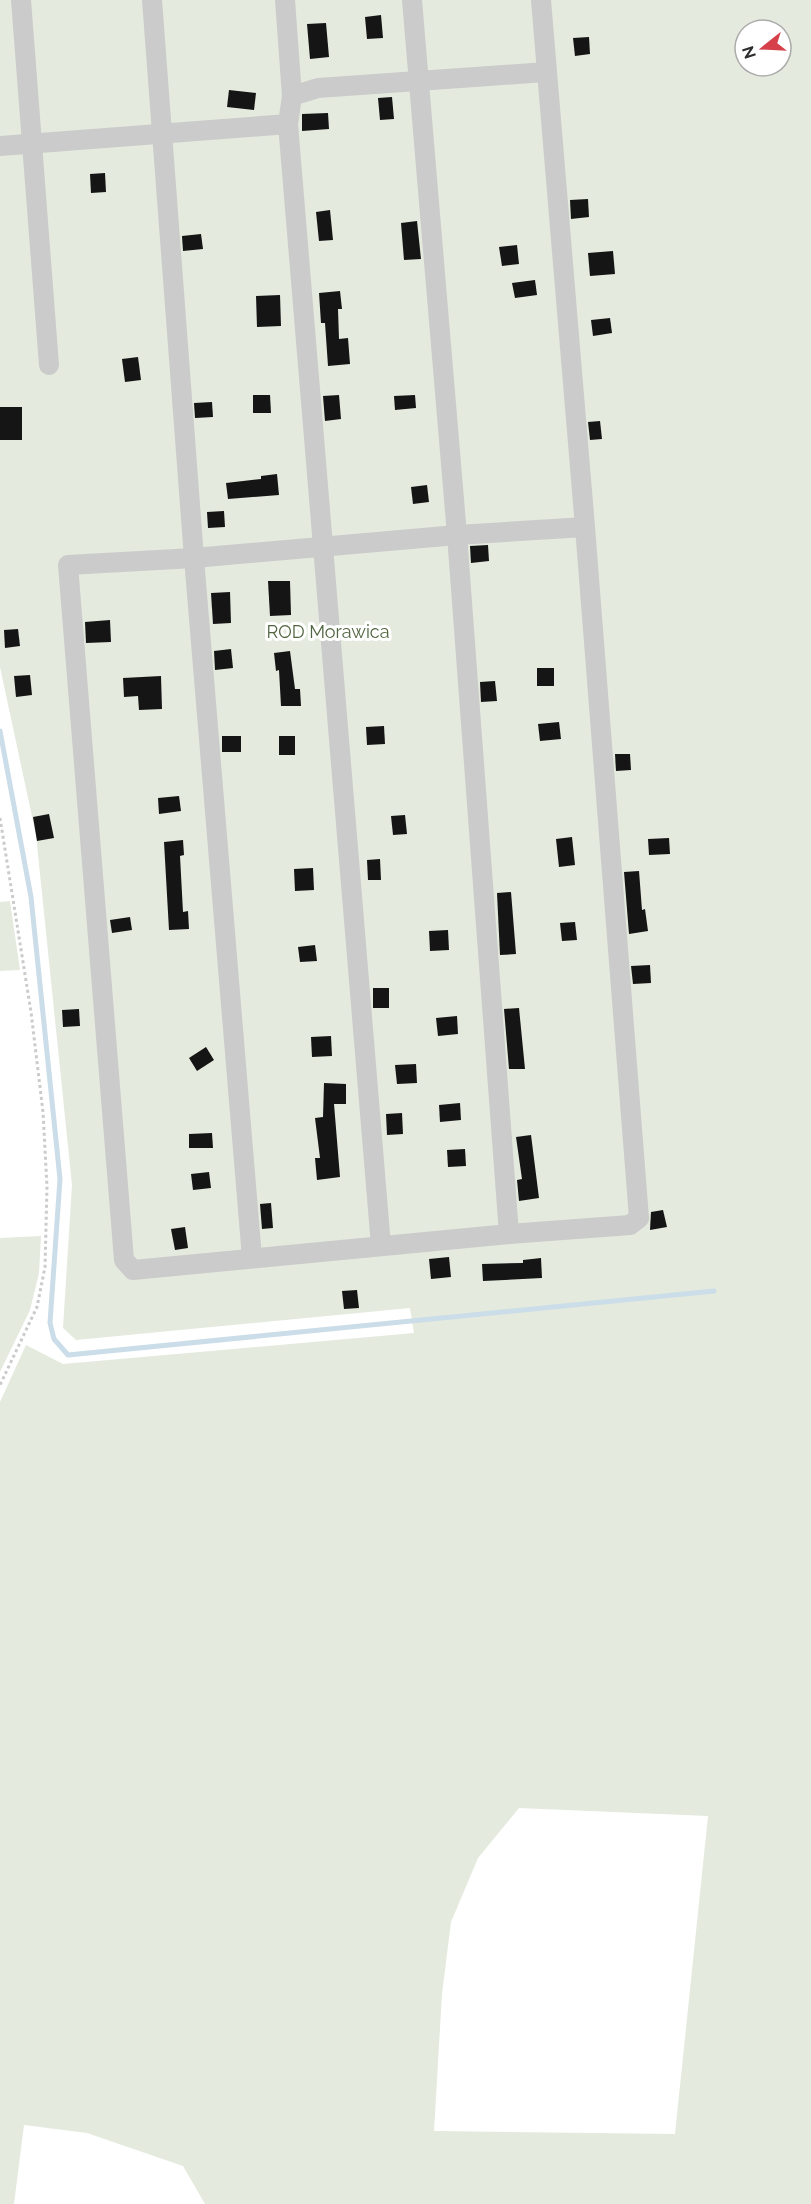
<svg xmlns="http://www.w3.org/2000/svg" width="811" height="2204" font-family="Raleway,sans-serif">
<rect width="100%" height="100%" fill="#fff"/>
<g fill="#e4eadd" fill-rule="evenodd">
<path d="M0 0H811V2204H205L183 2166 87 2133 24 2125 14 2204H0V1402L26 1345 63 1364 414 1333 410 1308 76 1340 63 1328 72 1185 36 835 0 667ZM745 30H781V66H745ZM519 1808 708 1816 675 2134 434 2131 442 1994 451 1922 478 1858Z"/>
<polygon points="10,901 20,970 0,971 0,902"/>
<polygon points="41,1236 39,1273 30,1310 0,1372 0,1238"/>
</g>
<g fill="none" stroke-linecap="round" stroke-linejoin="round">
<polyline stroke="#cbdde8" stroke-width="5" points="0,731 31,897 60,1179 50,1323 54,1339 68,1355 714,1291"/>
</g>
<g fill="#151515">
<polygon points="381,15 383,38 367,39 365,17"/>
<polygon points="326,23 329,57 310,59 307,24"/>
<polygon points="589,37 590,54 575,56 573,38"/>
<polygon points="229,90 256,93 254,110 227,107"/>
<polygon points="392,97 394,119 380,120 378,98"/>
<polygon points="328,113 329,129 302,131 302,114"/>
<polygon points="105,173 106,192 91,193 90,174"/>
<polygon points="588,199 589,217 571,219 570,200"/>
<polygon points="330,210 333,240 319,241 316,212"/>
<polygon points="417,221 421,259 404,260 401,223"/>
<polygon points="201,234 203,249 183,251 182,236"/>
<polygon points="517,245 519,264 502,266 499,247"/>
<polygon points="613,251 615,274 590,276 588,253"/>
<polygon points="535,280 537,295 515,298 512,283"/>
<polygon points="340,291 342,309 338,309 339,339 348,338 350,364 328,366 325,323 321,323 319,293"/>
<polygon points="280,295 281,326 257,327 256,296"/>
<polygon points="610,318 612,333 593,336 591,320"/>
<polygon points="138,357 141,380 125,382 122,359"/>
<polygon points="253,395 270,395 271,413 253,413"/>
<polygon points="339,395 341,419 325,421 323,396"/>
<polygon points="415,395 416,408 395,410 394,396"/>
<polygon points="212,402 213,417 195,418 194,403"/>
<rect x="0" y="407" width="22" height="33"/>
<polygon points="600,421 602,439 590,440 588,422"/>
<polygon points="277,474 279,495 228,499 226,483 261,479 261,476"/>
<polygon points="427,485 429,502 413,504 411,487"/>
<polygon points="224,511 225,527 208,528 207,512"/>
<polygon points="488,545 489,561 471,563 470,546"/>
<polygon points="268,581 290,581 291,615 270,616"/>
<polygon points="230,592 231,623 213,624 211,593"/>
<polygon points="110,620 111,642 86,643 85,622"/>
<polygon points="18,629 20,646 5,648 4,630"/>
<polygon points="231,649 233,668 215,670 214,651"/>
<polygon points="290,651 295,689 300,689 301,706 281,706 279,670 276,671 274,653"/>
<rect x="537" y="668" width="17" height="18"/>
<polygon points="30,675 32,695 16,697 14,676"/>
<polygon points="161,676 162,709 139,710 138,696 124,697 123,678"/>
<polygon points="495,681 497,701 481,702 480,682"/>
<polygon points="559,722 561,739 540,741 538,724"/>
<polygon points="384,726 385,744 367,745 366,727"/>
<rect x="222" y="736" width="19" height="16"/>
<rect x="279" y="736" width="16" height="19"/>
<polygon points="615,754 630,754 631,770 616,771"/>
<polygon points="179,796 181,811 159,814 158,798"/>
<polygon points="49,814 54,838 37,841 33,817"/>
<polygon points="405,815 407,834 393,835 391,816"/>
<polygon points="572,837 575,865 559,867 556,839"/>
<polygon points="669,838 670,854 649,855 648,839"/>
<polygon points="183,840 184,855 180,856 183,912 188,911 189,929 169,930 164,842"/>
<polygon points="380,859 381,880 368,880 367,860"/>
<polygon points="313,868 314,890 295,891 294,869"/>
<polygon points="639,871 642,910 645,909 648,931 629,934 624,872"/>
<polygon points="511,892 516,954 500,955 497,893"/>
<polygon points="130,917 132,930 112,933 110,920"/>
<polygon points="575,922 577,940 562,941 560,923"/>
<polygon points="448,930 449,950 430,951 429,931"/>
<polygon points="315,945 317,961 300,962 298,947"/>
<polygon points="650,965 651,983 633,984 631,966"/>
<rect x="373" y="988" width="16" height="20"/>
<polygon points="519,1008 525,1069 509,1069 504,1009"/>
<polygon points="79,1009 80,1026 63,1027 62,1010"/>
<polygon points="457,1016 458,1034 438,1036 436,1018"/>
<polygon points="331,1036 332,1056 312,1057 311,1037"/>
<polygon points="206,1047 214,1060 197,1071 189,1058"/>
<polygon points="416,1064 417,1083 397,1084 395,1065"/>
<polygon points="324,1083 346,1084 346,1104 334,1104 340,1177 317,1180 315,1158 320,1158 315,1118 323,1117"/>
<polygon points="460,1103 461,1120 440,1122 439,1105"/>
<polygon points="402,1113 403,1134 387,1135 386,1114"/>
<polygon points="212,1133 213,1148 189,1148 189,1134"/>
<polygon points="531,1135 539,1198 519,1201 517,1180 522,1179 516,1137"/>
<polygon points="465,1149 466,1166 448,1167 447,1150"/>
<polygon points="209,1172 211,1188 193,1190 191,1174"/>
<polygon points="271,1203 273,1228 262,1229 260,1204"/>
<polygon points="663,1210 667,1227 650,1230 651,1212"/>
<polygon points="185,1227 188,1248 175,1250 171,1229"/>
<polygon points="449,1257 451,1277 431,1279 429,1259"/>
<polygon points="541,1258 542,1278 483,1281 482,1264 523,1263 523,1260"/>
<polygon points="357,1290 359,1308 344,1309 342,1291"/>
</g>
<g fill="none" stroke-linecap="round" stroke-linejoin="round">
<polyline stroke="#cbcbcb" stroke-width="3" stroke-dasharray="3 3" stroke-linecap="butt" points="0,818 31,1012 43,1112 47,1187 45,1267 37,1307 0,1385"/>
<g stroke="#cbcbcb" stroke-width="20">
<polyline points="21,0 49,365"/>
<polyline points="152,0 194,558 252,1258"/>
<polyline points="285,0 292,96"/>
<polyline points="412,0 457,535 509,1234"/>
<polyline points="541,0 585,527 639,1218 630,1225 509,1234 133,1270 124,1260 68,565 194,558 457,535 585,527"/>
<polyline points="288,124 381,1246"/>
<polyline points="0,146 288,124 292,96 318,88 546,72"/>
</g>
</g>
<g text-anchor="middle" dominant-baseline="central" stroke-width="6" stroke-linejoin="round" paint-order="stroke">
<g font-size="18" fill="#516640" stroke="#fff">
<text x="328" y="631">ROD Morawica</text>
</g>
</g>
<g transform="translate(763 48) rotate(252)"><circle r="28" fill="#ffffff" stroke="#ababab" stroke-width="1.5"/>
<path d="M0-4.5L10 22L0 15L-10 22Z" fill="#d5404a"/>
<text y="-9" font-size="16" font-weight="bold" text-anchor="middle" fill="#2e2e2e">N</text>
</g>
</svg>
